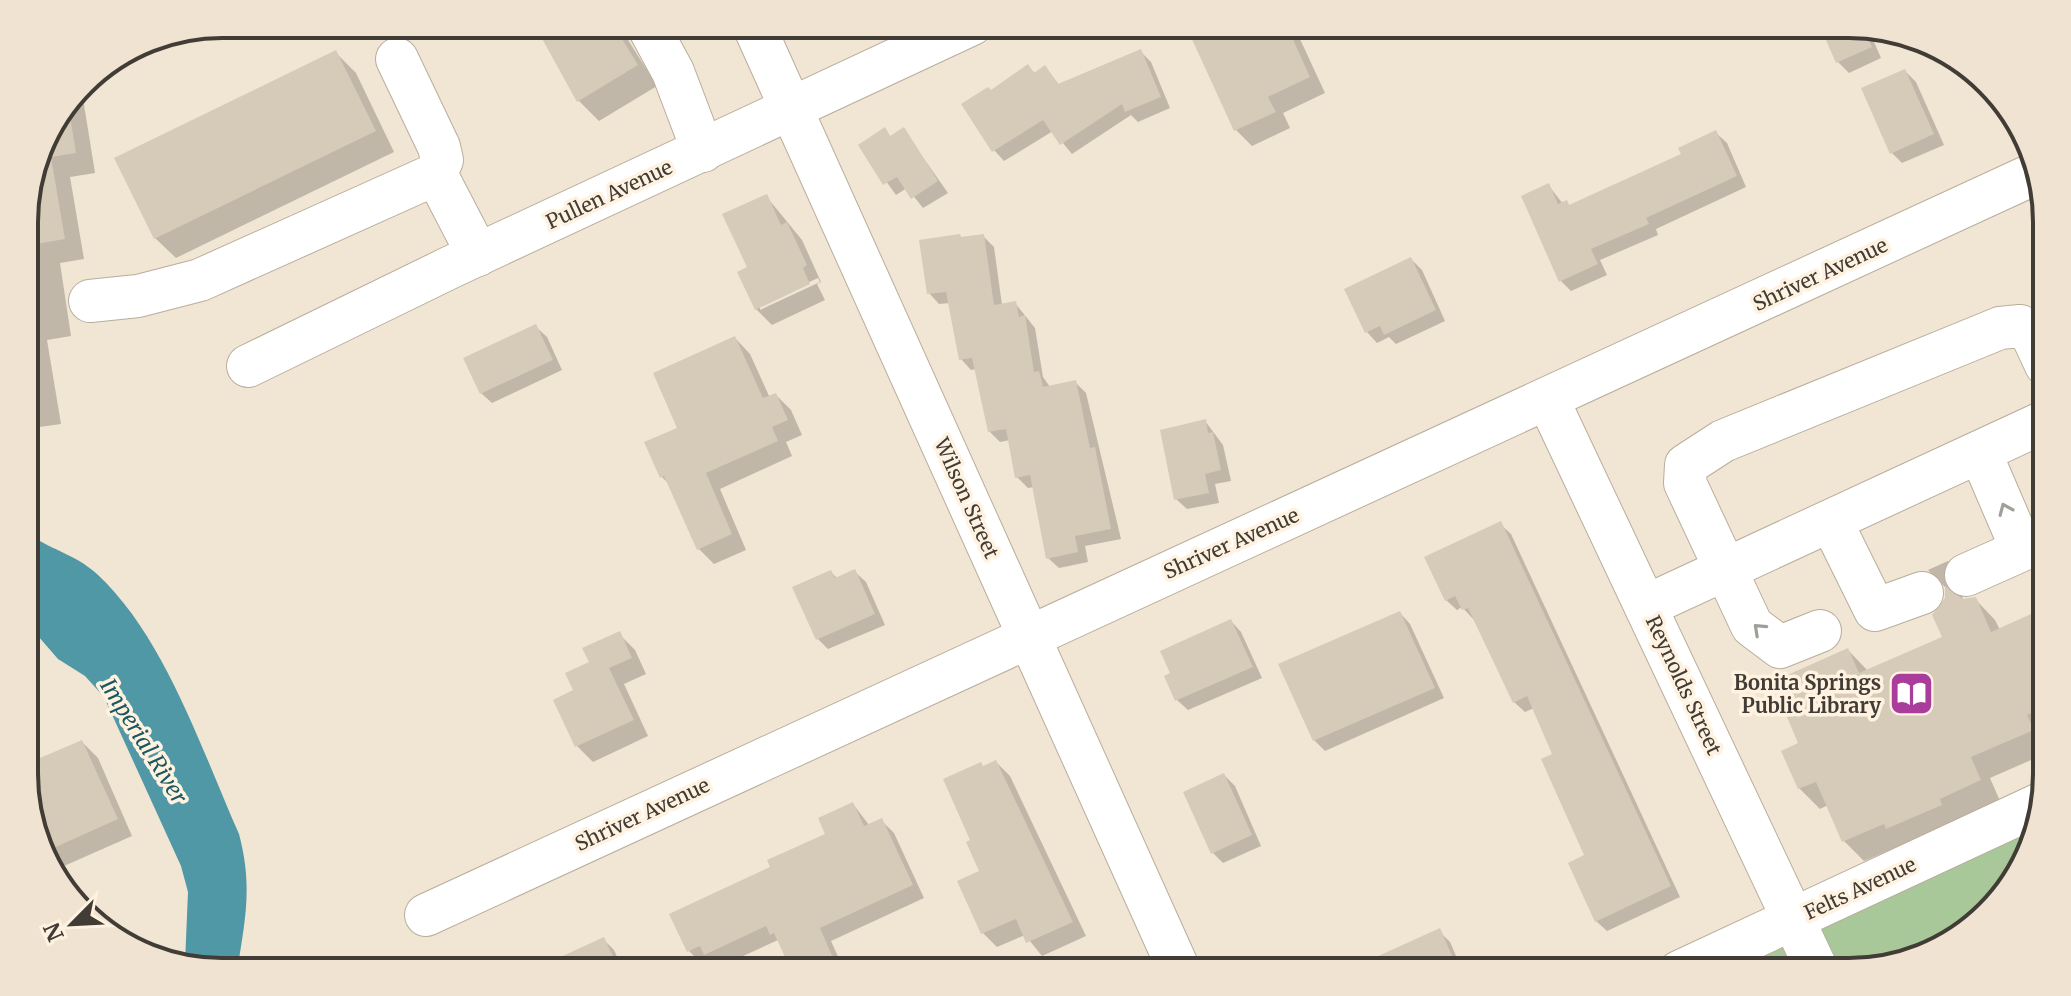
<svg xmlns="http://www.w3.org/2000/svg" width="2071" height="996" font-family="Merriweather,serif">
<rect width="100%" height="100%" fill="#f1e5d3"/>
<polygon fill="#a8c89a" points="2038,814 2027,861 1959,938 1861,972 1700,972"/>
<path fill="#5198a6" d="M25 531C49 550 74 553 97 574 165 637 202 751 239 834 253 887 245 920 237 972L185 963 188 892 181 866 104 697 85 676 58 659 25 621Z"/>
<g fill="#0003" fill-rule="evenodd">
<polygon points="536,24 618,24 657,86 599,121 579,101"/>
<polygon points="1187,24 1293,24 1325,93 1283,113 1290,128 1252,146 1236,130"/>
<polygon points="1821,24 1868,28 1881,58 1849,73 1838,62"/>
<polygon points="1140,51 1151,62 1170,108 1138,122 1131,115 1072,154 1053,131 1004,161 994,150 991,92 1028,67 1036,74 1045,67 1060,86"/>
<polygon points="336,53 356,73 394,152 176,258 155,238"/>
<polygon points="1905,71 1916,82 1944,145 1902,163 1891,152"/>
<polygon points="81,86 95,173 70,177 84,259 60,263 71,336 47,340 61,424 25,429 24,209 45,134"/>
<polygon points="903,129 948,193 923,208 907,188 896,195 860,145 884,130 891,137"/>
<polygon points="1716,133 1727,143 1746,187 1656,229 1658,235 1600,260 1607,275 1571,291 1561,281 1549,186 1563,204 1571,207 1684,155"/>
<path d="M766 196 802 240 821 282 817 284 825 300 772 325 756 309ZM818 278 820 282 760 310V305Z"/>
<polygon points="983,236 994,247 1002,305 1015,303 1035,328 1043,377 1050,387 1075,382 1086,393 1121,539 1085,546 1088,562 1059,568 1048,558 1034,487 1028,488 1017,477 1010,440 1000,442 989,431 976,369 971,370 961,359 950,303 939,304 929,293"/>
<polygon points="1411,259 1422,270 1445,321 1396,344 1389,337 1377,343 1367,332"/>
<polygon points="536,327 547,337 562,370 492,403 481,393"/>
<polygon points="735,338 750,354 770,398 776,395 791,410 802,435 786,442 792,456 720,489 746,550 714,564 699,549 671,486 662,477 680,429"/>
<polygon points="1205,421 1223,445 1231,481 1215,484 1219,503 1187,509 1176,499"/>
<polygon points="1500,524 1511,534 1680,897 1607,931 1596,921 1586,856 1555,755 1534,708 1525,712 1514,702 1474,620 1462,607 1457,610 1446,600"/>
<polygon points="1948,561 1968,581 1962,593 1963,601 1975,599 1995,620 2000,630 2047,609 2047,753 1990,778 2000,801 1908,849 1904,844 1864,861 1844,841 1828,805 1820,809 1799,788 1801,744 1848,650 1868,671 1944,638 1947,589 1928,570"/>
<polygon points="831,572 838,579 855,572 866,582 885,625 828,649 818,639"/>
<polygon points="1400,613 1410,624 1444,698 1325,751 1314,740"/>
<polygon points="1231,621 1241,632 1262,678 1188,710 1177,700"/>
<polygon points="619,634 635,650 646,674 624,684 648,736 593,762 577,746 576,691"/>
<polygon points="82,742 98,758 132,836 55,870 26,800 26,767"/>
<polygon points="996,762 1010,776 1086,936 1042,956 1025,935 997,947 983,933 982,872 973,841"/>
<polygon points="1224,775 1235,786 1261,846 1223,863 1212,852"/>
<polygon points="853,804 869,825 881,820 894,833 924,898 831,941 845,972 794,972 778,940 719,967 712,959 702,964 689,951 773,868 828,835"/>
<polygon points="1439,931 1450,942 1463,972 1333,972 1368,956 1373,961"/>
<polygon points="603,939 614,950 624,972 547,972"/>
</g>
<g fill="#d6cab9">
<polygon points="534,24 613,24 638,65 577,102"/>
<polygon points="1185,24 1286,24 1310,77 1268,97 1276,112 1234,131"/>
<polygon points="1819,24 1863,27 1872,47 1836,63"/>
<polygon points="1141,49 1161,97 1125,112 1122,104 1060,145 1043,120 992,152 961,104 988,87 991,90 1028,64 1034,73 1045,65 1058,84"/>
<polygon points="336,50 376,131 154,239 114,158"/>
<polygon points="1905,69 1934,134 1890,154 1861,88"/>
<polygon points="68,104 76,153 51,157 65,239 25,246 24,209 45,134"/>
<polygon points="885,127 890,136 904,127 938,181 911,199 897,177 883,185 858,145"/>
<polygon points="1716,130 1737,176 1646,218 1649,224 1591,249 1598,264 1559,282 1521,196 1549,183 1558,204 1567,200 1569,205 1681,154 1678,148"/>
<polygon points="767,194 781,225 787,222 807,265 803,268 810,284 755,310 737,272 747,267 722,214"/>
<polygon points="960,234 961,237 984,234 994,305 1016,301 1019,317 1025,315 1034,372 1039,371 1043,387 1076,380 1090,448 1095,447 1111,529 1075,536 1078,552 1046,559 1030,475 1015,478 1006,429 988,432 972,358 959,360 946,292 927,294 919,240"/>
<polygon points="1411,257 1436,310 1384,335 1380,326 1365,333 1344,289"/>
<polygon points="536,324 553,360 480,394 463,358"/>
<polygon points="735,336 763,398 776,393 788,420 772,427 778,441 706,473 732,534 697,550 664,476 660,478 644,442 677,428 653,373"/>
<polygon points="1206,419 1208,433 1213,432 1221,470 1205,474 1209,493 1174,500 1160,430"/>
<polygon points="1501,521 1671,886 1595,922 1568,863 1584,855 1541,759 1552,754 1527,696 1513,703 1468,608 1462,610 1455,596 1445,601 1424,557"/>
<polygon points="855,569 875,614 816,640 792,587 831,570 835,578"/>
<polygon points="1945,586 1963,599 1976,597 1991,632 2047,607 2047,706 2027,715 2034,730 1971,757 1981,780 1940,799 1942,805 1886,829 1884,824 1842,842 1816,782 1798,789 1781,751 1798,743 1772,682 1848,648 1859,673 1942,637 1932,615 1945,598"/>
<polygon points="1400,611 1435,688 1313,741 1278,664"/>
<polygon points="1231,619 1253,667 1175,701 1164,676 1170,673 1160,651"/>
<polygon points="620,631 632,658 609,668 634,720 575,747 553,700 573,690 565,673 589,662 582,648"/>
<polygon points="82,740 118,819 47,851 26,800 26,764"/>
<polygon points="996,760 1073,922 1026,943 1016,919 981,934 957,881 979,871 966,842 970,840 943,779 981,762 983,766"/>
<polygon points="1224,773 1252,835 1211,854 1183,792"/>
<polygon points="853,802 864,826 882,818 913,885 820,928 839,972 792,972 774,933 770,935 766,926 704,955 700,946 687,952 669,914 770,867 767,860 825,834 818,818"/>
<polygon points="1440,928 1459,972 1343,972"/>
<polygon points="604,937 620,972 528,972"/>
</g>
<g fill="none" stroke-linecap="round" stroke-linejoin="round">
<defs>
<g id="minor">
<polyline points="647,24 673,72 703,151"/>
<polyline points="753,24 1180,972"/>
<polyline points="397,59 439,147 442,160 436,174"/>
<polyline points="90,301 138,296 200,280 436,174 478,255"/>
<polyline points="248,366 451,267 972,24"/>
<polyline points="1548,400 1818,972"/>
<polyline points="1831,521 1875,610 1922,593"/>
<polyline points="1966,575 2022,550 1980,452"/>
<polyline points="1646,606 2046,421"/>
<polyline points="1820,631 1780,647 1752,626 1685,483 1686,465 1723,441 2000,328 2020,326 2032,335 2046,365"/>
<polyline points="426,915 2036,173"/>
<polyline points="1679,972 2040,804"/>
</g>
</defs>
<use href="#minor" stroke="#b9ad9c" stroke-width="44"/>
<use href="#minor" stroke="#fff" stroke-width="42"/>
</g>
<defs><path id="oneway-chevron" d="M-2-3.5L2.5 0L-2 3.5" fill="none" stroke-width="1.6" stroke-linecap="round" stroke-linejoin="round" transform="scale(2)"/></defs>
<g stroke="#a09e9a">
<use href="#oneway-chevron" transform="translate(2005 509) rotate(-113)"/>
<use href="#oneway-chevron" transform="translate(1759 629) rotate(-137)"/>
</g>
<defs>
<symbol id="library-square" viewBox="-11 -11 22 22"><rect x="-9" y="-9" width="18" height="18" rx="4" fill="#aa3d9c" stroke="#fff2e0"/><path d="M-6-4Q-3-5.5-.7-3.5V5Q-3 3-6 4ZM6-4Q3-5.5 .7-3.5V5Q3 3 6 4Z" fill="#fff"/></symbol>
</defs>
<g fill-rule="evenodd">
<use href="#library-square" x="1886" y="668" width="51" height="51"/>
</g>
<g text-anchor="middle" dominant-baseline="central" stroke-width="7" stroke-linejoin="round" paint-order="stroke">
<g font-size="20" fill="#413c35" stroke="#fff2e0">
<text transform="translate(609 194) rotate(-25)">Pullen Avenue</text>
<text transform="translate(1820 274) rotate(-25)">Shriver Avenue</text>
<text transform="translate(967 498) rotate(66)">Wilson Street</text>
<text transform="translate(1231 543) rotate(-24)">Shriver Avenue</text>
<text transform="translate(1684 685) rotate(65)">Reynolds Street</text>
<text transform="translate(642 814) rotate(-25)">Shriver Avenue</text>
<text transform="translate(1860 888) rotate(-25)">Felts Avenue</text>
</g>
<g font-size="20" font-weight="bold" fill="#413c35" stroke="#fff2e0" text-anchor="end">
<text x="1881" y="682">Bonita Springs<tspan x="1881" dy="23">Public Library</tspan></text>
</g>
<g font-size="22" font-style="italic" fill="#1a5761" stroke="#fff2e0">
<text transform="translate(144 741) rotate(58)">Imperial River</text>
</g>
</g>
<path d="M0 0H2071V996H0ZM222 38H1849A184 184 0 0 1 2033 222V774A184 184 0 0 1 1849 958H222A184 184 0 0 1 38 774V222A184 184 0 0 1 222 38Z" fill="#f0e3d2" fill-rule="evenodd"/>
<path fill="none" stroke="#413c35" stroke-width="4" d="M222 38H1849A184 184 0 0 1 2033 222V774A184 184 0 0 1 1849 958H222A184 184 0 0 1 38 774V222A184 184 0 0 1 222 38Z"/>
<g transform="translate(72 924) rotate(246)" stroke="#fff2e0" stroke-width="6" paint-order="stroke">
<path d="M0-6L14 30L0 20L-14 30Z" fill="#413c35"/>
<text y="-12" font-size="22" font-weight="bold" text-anchor="middle" fill="#413c35">N</text>
</g>
</svg>
